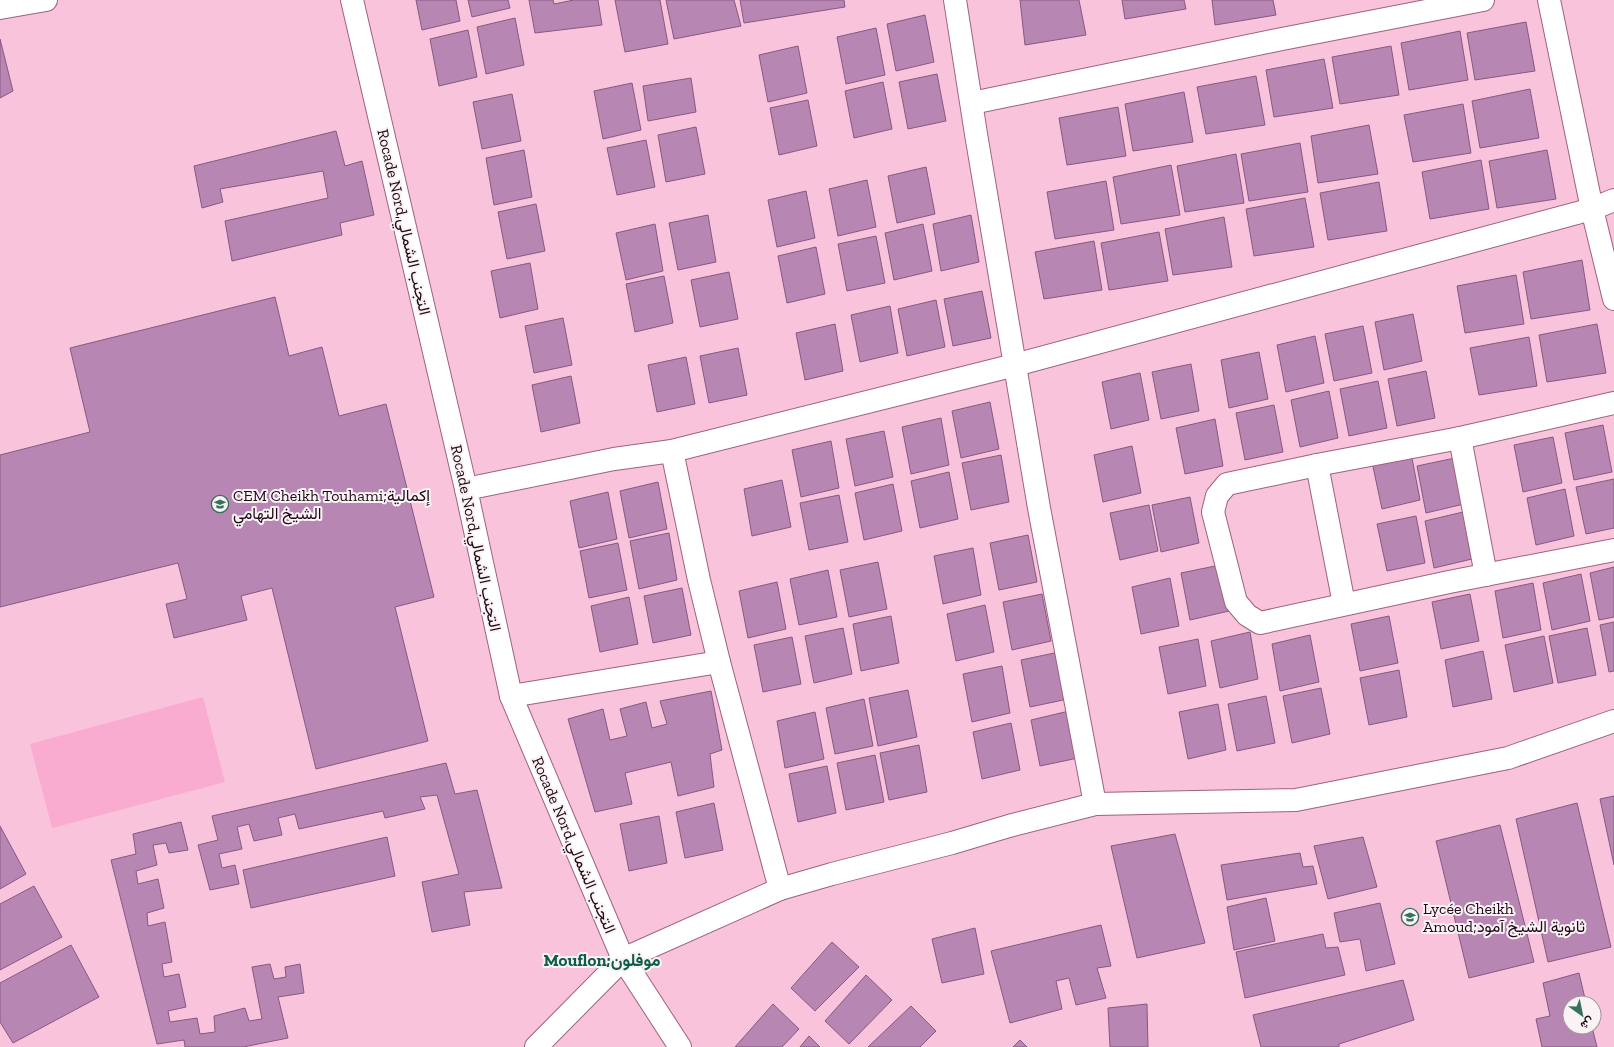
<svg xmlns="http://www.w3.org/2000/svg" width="1614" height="1047" font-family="'Zilla Slab',Vazirmatn,serif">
<rect width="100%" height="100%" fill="#f9c3db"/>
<polygon fill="#f9acd0" points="203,697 225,782 52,828 30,744"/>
<g fill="#b886b3" stroke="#875883">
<polygon points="416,0 456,0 460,21 422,30"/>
<polygon points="468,0 508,0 510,8 472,17"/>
<polygon points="529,0 553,0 554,4 574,0 598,0 602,25 535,33"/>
<polygon points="615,0 660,0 668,44 625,52"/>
<polygon points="666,0 734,0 741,26 674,39"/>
<polygon points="740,0 844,0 845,7 744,23"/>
<polygon points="1020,0 1079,0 1086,35 1025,45"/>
<polygon points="1122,0 1184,0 1186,9 1125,19"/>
<polygon points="1212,0 1273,0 1276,15 1215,25"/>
<polygon points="925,15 934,62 896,71 887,24"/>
<polygon points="515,18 524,65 486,74 477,27"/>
<polygon points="1526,22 1535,71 1475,80 1467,33"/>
<polygon points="876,28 885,75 846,84 837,37"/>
<polygon points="468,30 477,77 439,86 430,39"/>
<polygon points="1460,31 1468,80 1409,90 1401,43"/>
<polygon points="0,39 13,91 0,98"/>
<polygon points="798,46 807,93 768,102 759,55"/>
<polygon points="1391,46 1399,95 1340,104 1332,57"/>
<polygon points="1324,59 1333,108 1274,117 1266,70"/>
<polygon points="937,74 946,121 908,129 899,82"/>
<polygon points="1256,76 1265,125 1206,134 1197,87"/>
<polygon points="691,78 696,112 648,121 643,86"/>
<polygon points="883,82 892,129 854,138 845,91"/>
<polygon points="632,83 641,130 603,139 594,91"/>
<polygon points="1530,89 1539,138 1480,148 1472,101"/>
<polygon points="1184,92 1193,142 1133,151 1125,104"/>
<polygon points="512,94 521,141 482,149 473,102"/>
<polygon points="808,100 817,146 779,155 770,108"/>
<polygon points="1463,104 1471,153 1413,162 1404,115"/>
<polygon points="1118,107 1126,156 1067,165 1059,118"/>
<polygon points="1369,125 1378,174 1318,183 1311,136"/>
<polygon points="696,127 705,174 666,182 658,135"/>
<polygon points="336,131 345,166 362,161 374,215 340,223 342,235 232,261 225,221 328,198 323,171 220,189 223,202 202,208 194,166"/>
<polygon points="646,140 655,187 617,195 607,148"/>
<polygon points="1300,143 1308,192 1249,201 1241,154"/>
<polygon points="524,150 532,197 494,205 486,158"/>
<polygon points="1547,150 1556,199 1497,208 1489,161"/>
<polygon points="1236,154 1244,203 1185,212 1177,166"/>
<polygon points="1481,160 1489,209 1430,219 1422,172"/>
<polygon points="1171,165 1180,215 1121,224 1113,177"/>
<polygon points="926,167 935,214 897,223 888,176"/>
<polygon points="867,180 876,227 838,236 829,189"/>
<polygon points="1106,181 1114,230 1055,239 1047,192"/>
<polygon points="1379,182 1387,231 1328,240 1320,193"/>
<polygon points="806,191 815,238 777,247 768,200"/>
<polygon points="1305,198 1314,247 1254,256 1246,209"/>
<polygon points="536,204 545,251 507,259 498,212"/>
<polygon points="708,215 716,262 678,270 669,223"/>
<polygon points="971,215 979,262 941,271 933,224"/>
<polygon points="1224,217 1232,267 1173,275 1165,229"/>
<polygon points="655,224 663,271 626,280 616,233"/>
<polygon points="923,224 932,271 894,280 885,233"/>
<polygon points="1159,232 1168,281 1109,290 1101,243"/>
<polygon points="876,236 885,283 847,291 838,244"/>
<polygon points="1094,241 1102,290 1044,299 1035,252"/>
<polygon points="816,247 825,294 787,303 778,256"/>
<polygon points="1582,260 1590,310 1531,319 1523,272"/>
<polygon points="530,263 538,309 500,318 491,271"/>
<polygon points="729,272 738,319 700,327 691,280"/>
<polygon points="1516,275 1524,324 1465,333 1457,286"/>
<polygon points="664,276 673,323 635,332 626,284"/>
<polygon points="982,291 991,338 953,346 944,299"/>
<polygon points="275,297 289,356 322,347 339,416 386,404 434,597 395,607 428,741 316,769 272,588 241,596 247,620 174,638 166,604 187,599 178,563 0,607 0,455 90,432 70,348"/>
<polygon points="936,300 945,347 907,356 898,309"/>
<polygon points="890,306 898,353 860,362 851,315"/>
<polygon points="1413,314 1422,361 1384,370 1375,322"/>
<polygon points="563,318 572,365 534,373 525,326"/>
<polygon points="835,324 843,371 805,380 796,333"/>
<polygon points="1597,324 1606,373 1547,382 1539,335"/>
<polygon points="1363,326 1372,373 1334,381 1325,334"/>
<polygon points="1315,336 1324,383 1286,392 1277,345"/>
<polygon points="1529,337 1537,386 1479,395 1470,348"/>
<polygon points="738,348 747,395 709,403 700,356"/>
<polygon points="1259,352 1268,399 1229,408 1221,360"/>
<polygon points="686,357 695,404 657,412 648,365"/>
<polygon points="1191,364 1199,411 1161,419 1152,372"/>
<polygon points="1426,371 1435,418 1397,426 1388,379"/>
<polygon points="1140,373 1149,420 1111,429 1102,382"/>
<polygon points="571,376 580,423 541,432 532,385"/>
<polygon points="1378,381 1387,428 1349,436 1340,389"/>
<polygon points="1329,391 1338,438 1300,447 1291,400"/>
<polygon points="990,402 999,449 961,458 952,411"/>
<polygon points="1274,405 1283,452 1245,460 1236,413"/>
<polygon points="941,418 949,465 911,474 902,427"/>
<polygon points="1215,419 1223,466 1185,474 1176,428"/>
<polygon points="1603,425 1612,472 1574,480 1565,433"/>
<polygon points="884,431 893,477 855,486 846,439"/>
<polygon points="1553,437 1562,483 1523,492 1514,445"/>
<polygon points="831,441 839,488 801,497 792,450"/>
<polygon points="1132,446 1141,493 1103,502 1094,455"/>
<polygon points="1411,453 1420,500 1382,509 1372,462"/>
<polygon points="1001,455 1009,502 971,510 962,463"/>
<polygon points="1455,458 1464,504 1426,513 1417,466"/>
<polygon points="949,472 958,519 920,528 911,481"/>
<polygon points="1614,479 1614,528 1586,534 1576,487"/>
<polygon points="782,480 791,527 752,536 744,489"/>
<polygon points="658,482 667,529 629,538 620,491"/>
<polygon points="893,484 902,531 864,540 855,493"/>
<polygon points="1565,489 1574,536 1536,545 1527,498"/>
<polygon points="608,492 617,539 579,548 570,501"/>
<polygon points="839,495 848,542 809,550 800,503"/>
<polygon points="1190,497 1199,543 1161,552 1152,505"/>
<polygon points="1149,505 1158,551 1120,560 1110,513"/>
<polygon points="1463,512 1472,559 1434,568 1425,521"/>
<polygon points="1416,516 1425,563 1387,571 1377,524"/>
<polygon points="669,533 677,580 639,589 630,541"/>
<polygon points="1028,535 1037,582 999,590 990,543"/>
<polygon points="618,543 627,590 589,598 580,551"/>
<polygon points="973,548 981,595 943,604 934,556"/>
<polygon points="878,562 887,609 849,617 840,570"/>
<polygon points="1220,565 1229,611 1190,620 1181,573"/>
<polygon points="1614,567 1614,617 1599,620 1590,573"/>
<polygon points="828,570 837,617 799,625 790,579"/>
<polygon points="1581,574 1590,621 1552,630 1543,583"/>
<polygon points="1170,578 1179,626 1141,634 1132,587"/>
<polygon points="777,582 786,629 748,638 739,591"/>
<polygon points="1533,583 1541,630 1503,638 1495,591"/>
<polygon points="682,588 691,635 653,643 644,596"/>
<polygon points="1042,594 1051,641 1012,650 1003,602"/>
<polygon points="1470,594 1479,641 1441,649 1432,602"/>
<polygon points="629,597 638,644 600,652 591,606"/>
<polygon points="985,605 994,652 956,661 947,614"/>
<polygon points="891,616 899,663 861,671 853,624"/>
<polygon points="1389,616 1398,663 1360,671 1351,624"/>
<polygon points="1614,622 1614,671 1609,672 1600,625"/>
<polygon points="843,628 852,674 814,683 805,636"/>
<polygon points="1587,628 1596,675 1558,683 1549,636"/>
<polygon points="1250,632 1258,679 1220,688 1211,641"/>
<polygon points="1310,635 1319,682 1280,691 1272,644"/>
<polygon points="1544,636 1553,683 1514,692 1505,645"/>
<polygon points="792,637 801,684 763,692 754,645"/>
<polygon points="1198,639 1206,686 1168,694 1159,647"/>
<polygon points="1483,651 1492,699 1453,707 1445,660"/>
<polygon points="1059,652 1068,699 1030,707 1021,660"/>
<polygon points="1002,666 1010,713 972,722 963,674"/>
<polygon points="1399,670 1407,717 1369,725 1360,678"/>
<polygon points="1321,688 1330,734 1292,743 1283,696"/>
<polygon points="908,690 917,737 878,746 869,698"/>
<polygon points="711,691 722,750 710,754 714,787 678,796 671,762 625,773 632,804 595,812 568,719 603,709 610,740 627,736 620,709 646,702 652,728 667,724 660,701"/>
<polygon points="1266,696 1275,743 1237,751 1228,704"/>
<polygon points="864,699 873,746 835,754 826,708"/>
<polygon points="1218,704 1226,750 1188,759 1179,712"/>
<polygon points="1069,711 1078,758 1040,766 1031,720"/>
<polygon points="815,712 824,759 785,768 777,721"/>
<polygon points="1011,723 1020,770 982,779 973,732"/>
<polygon points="919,745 927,792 889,800 880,753"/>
<polygon points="875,755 884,802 846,810 837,763"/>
<polygon points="446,763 455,794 477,790 502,888 464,892 470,925 432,932 422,882 459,874 437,795 420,797 425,809 385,818 383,811 299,829 295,814 278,818 282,835 254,841 249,824 237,827 242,849 219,854 222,868 235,865 239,884 210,890 198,845 218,840 212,816"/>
<polygon points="827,766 836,813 798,822 789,774"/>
<polygon points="1614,796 1614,865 1600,799"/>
<polygon points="714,803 723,850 685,858 676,812"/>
<polygon points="1577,803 1611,947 1548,962 1516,819"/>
<polygon points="659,816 667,863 629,871 620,824"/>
<polygon points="181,822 188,850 169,853 166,843 153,845 157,865 136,871 138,884 158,879 164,908 147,913 148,926 165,922 172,962 162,964 164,977 179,974 186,1007 168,1011 170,1022 197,1018 200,1034 215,1032 214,1016 245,1008 249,1021 262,1019 252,967 270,964 274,979 286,977 285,967 300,964 304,993 278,997 288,1038 243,1047 185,1047 184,1040 157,1044 111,860 136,854 133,834"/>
<polygon points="1500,825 1534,962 1469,978 1436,841"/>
<polygon points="0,826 26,874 0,889"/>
<polygon points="1175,834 1205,943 1137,958 1111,846"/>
<polygon points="387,837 395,876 251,908 243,870"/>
<polygon points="1363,837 1377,887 1328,899 1314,846"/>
<polygon points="1300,853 1303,867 1313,866 1317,884 1227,900 1221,865"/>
<polygon points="34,886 62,937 0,970 0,904"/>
<polygon points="1266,898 1275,941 1234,950 1227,907"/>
<polygon points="1380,903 1395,964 1366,971 1360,939 1340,942 1334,913"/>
<polygon points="1101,925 1111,966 1097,968 1106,998 1076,1005 1069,978 1056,981 1062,1009 1010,1023 991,951"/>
<polygon points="975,928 984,974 942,983 932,939"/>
<polygon points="1323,934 1326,948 1338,947 1345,975 1245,998 1236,952"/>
<polygon points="832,942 859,967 815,1011 791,988"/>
<polygon points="71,945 99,997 13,1043 0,1022 0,983"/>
<polygon points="1579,973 1586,1003 1570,1003 1570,1027 1592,1027 1597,1047 1542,1047 1536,1019 1550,1016 1543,983"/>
<polygon points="866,975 892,1000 849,1044 825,1021"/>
<polygon points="1403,980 1414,1020 1339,1044 1339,1047 1261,1047 1253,1015"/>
<polygon points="773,1004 799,1029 782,1047 735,1047"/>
<polygon points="1147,1004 1148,1047 1110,1047 1108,1008"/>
<polygon points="911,1006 936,1031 920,1047 868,1047"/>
<polygon points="809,1036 820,1047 800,1047"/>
<polygon points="1020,1040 1027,1047 1013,1047"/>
</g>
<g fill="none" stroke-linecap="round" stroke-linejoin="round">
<defs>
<g id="minor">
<polyline points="955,0 976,134 1039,508 1095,804"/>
<polyline points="1549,0 1592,209 1614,200"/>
<polyline points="0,8 46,0"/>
<polyline points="972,103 1282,39 1483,0"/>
<polyline points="1614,403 1460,438 1317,465 1227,484 1217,496 1213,512 1236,602 1247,615 1260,623 1449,582 1614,550"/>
<polyline points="1460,438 1486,575"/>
<polyline points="672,451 699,580 719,662 780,889"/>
<polyline points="1317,465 1344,604"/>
<polyline points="466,489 614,459 672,451 1015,365 1592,209 1614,299"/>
<polyline points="511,696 719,662"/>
</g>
<polyline id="tertiary" points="536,1047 623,959 780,889 832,874 952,843 1009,826 1095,804 1296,800 1508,758 1614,721"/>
<polyline id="secondary" points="352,0 466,489 511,696 623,959 680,1047"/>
</defs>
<use href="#minor" stroke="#9e627f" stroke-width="24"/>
<use href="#tertiary" stroke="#9e627f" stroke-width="24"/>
<use href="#secondary" stroke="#9e627f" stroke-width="24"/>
<use href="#minor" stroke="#fff" stroke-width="22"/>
<use href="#tertiary" stroke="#fff" stroke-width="22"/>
<use href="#secondary" stroke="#fff" stroke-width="22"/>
</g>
<defs>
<symbol id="school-ring" viewBox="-11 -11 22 22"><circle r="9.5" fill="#faf3f6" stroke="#35725e" stroke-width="1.5"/><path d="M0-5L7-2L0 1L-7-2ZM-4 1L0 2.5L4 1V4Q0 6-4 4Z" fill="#35725e"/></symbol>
</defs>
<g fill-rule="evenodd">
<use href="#school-ring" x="210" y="494" width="20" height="20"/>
<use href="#school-ring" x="1400" y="907" width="20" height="20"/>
</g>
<g text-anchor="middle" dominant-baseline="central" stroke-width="4" stroke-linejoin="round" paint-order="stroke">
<g font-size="16" fill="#1f0814" stroke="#faf3f6">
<text transform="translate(404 222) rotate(77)">Rocade Nord,التجنب الشمالي</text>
<text transform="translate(476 538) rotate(78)">Rocade Nord,التجنب الشمالي</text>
<text transform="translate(574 845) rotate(67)">Rocade Nord,التجنب الشمالي</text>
</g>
<g font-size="16" fill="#1f0814" stroke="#faf3f6" text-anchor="start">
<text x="233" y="495">CEM Cheikh Touhami;إكمالية<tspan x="233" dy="18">الشيخ التهامي</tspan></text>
<text x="1423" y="908">Lycée Cheikh<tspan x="1423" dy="18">Amoud;ثانوية الشيخ آمود</tspan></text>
</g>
<g font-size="17" font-weight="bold" fill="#0e5d48" stroke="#faf3f6">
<text x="602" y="960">Mouflon;موفلون</text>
</g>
</g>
<g transform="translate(1582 1015) rotate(147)"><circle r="19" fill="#faf3f6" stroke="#a2959c"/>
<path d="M0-3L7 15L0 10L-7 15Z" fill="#35725e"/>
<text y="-6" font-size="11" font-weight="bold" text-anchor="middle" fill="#1f0814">ش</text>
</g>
</svg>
